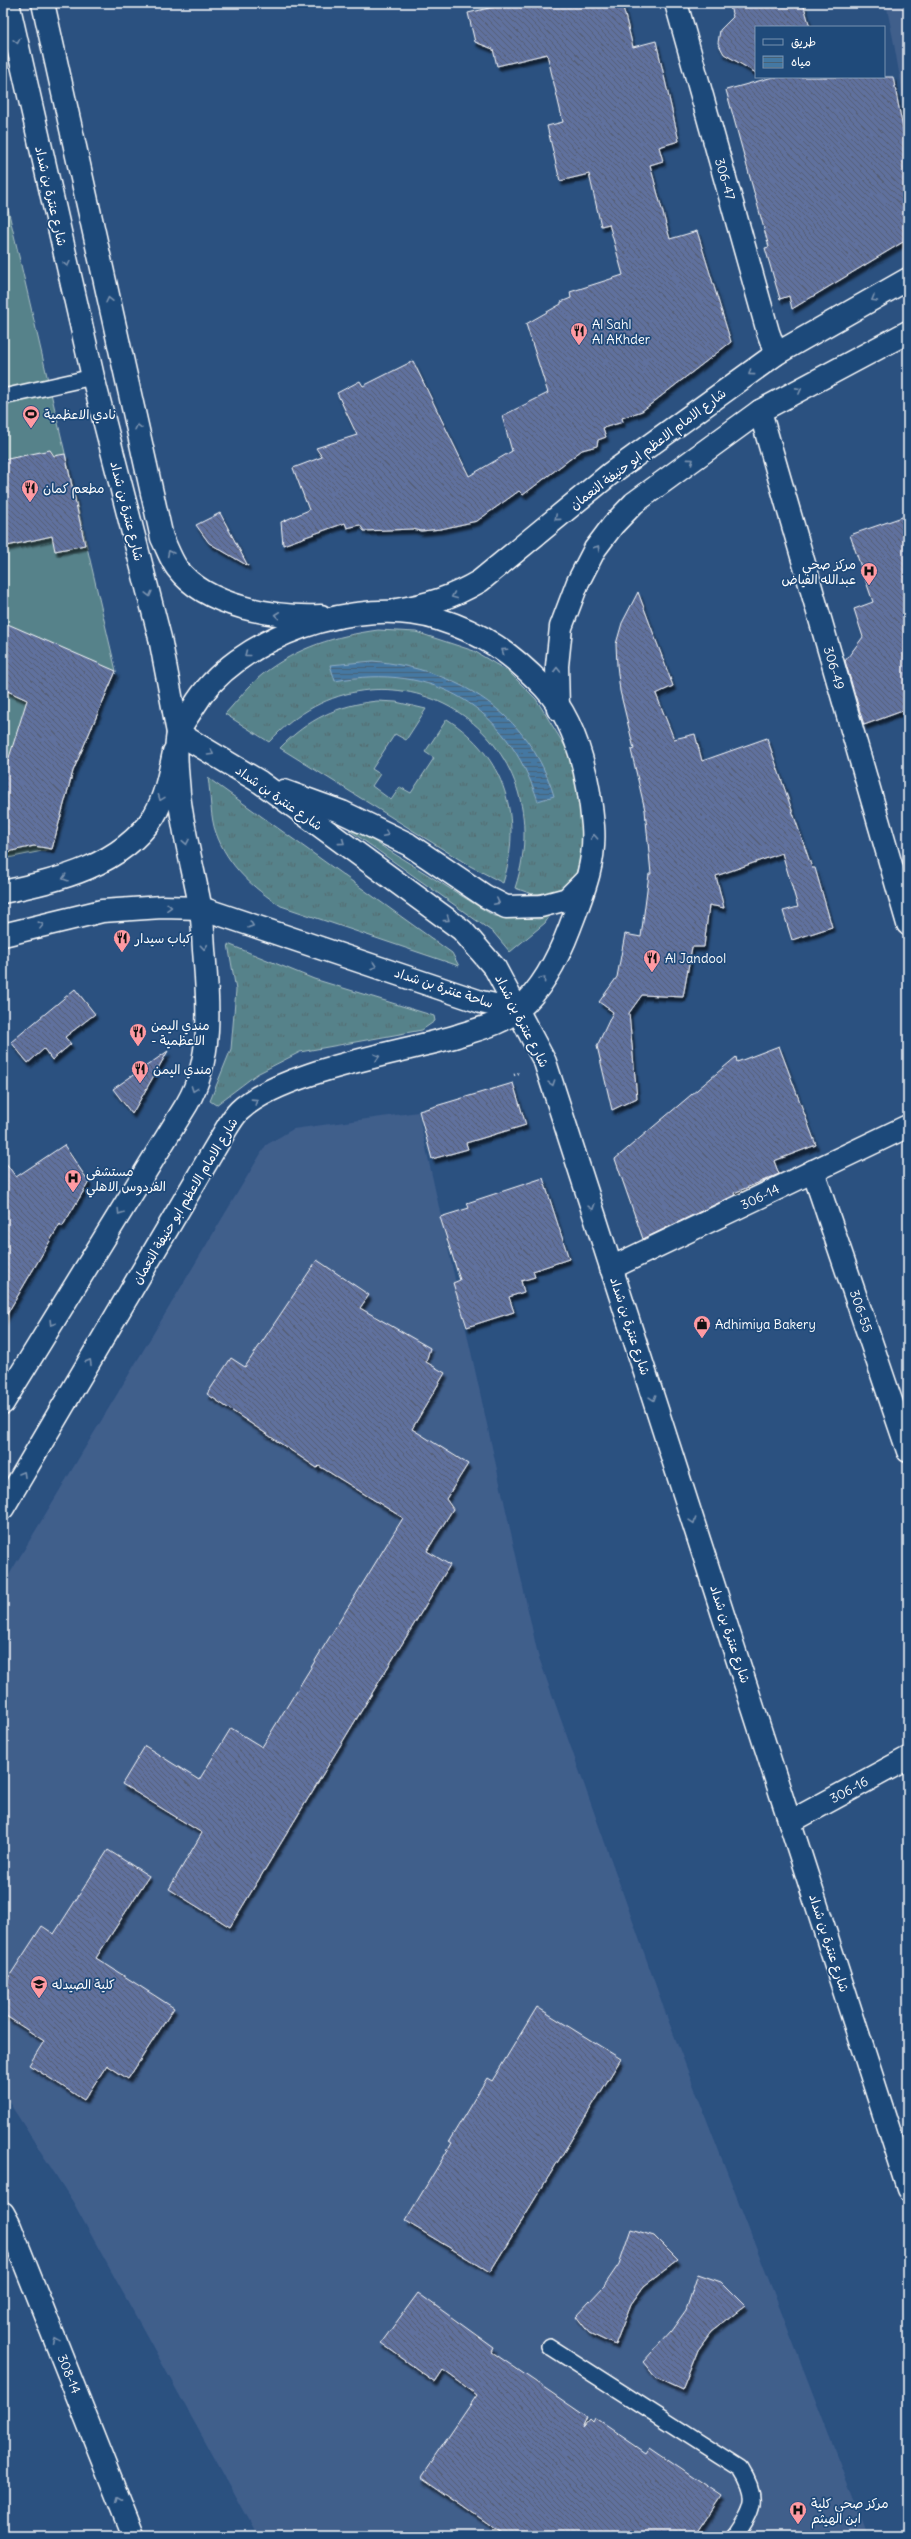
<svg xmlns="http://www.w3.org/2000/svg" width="911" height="2539" font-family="Delius,'Playpen Sans Arabic',sans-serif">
<defs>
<pattern id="grass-tufts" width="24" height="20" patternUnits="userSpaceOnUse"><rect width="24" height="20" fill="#56828a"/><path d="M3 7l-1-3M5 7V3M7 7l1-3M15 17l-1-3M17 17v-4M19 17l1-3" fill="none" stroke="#526a6e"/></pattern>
<pattern id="water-rules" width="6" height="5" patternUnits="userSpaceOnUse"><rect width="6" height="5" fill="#4478a2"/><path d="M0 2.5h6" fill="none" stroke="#486277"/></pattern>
<pattern id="building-back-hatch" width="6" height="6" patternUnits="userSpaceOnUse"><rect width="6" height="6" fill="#60719e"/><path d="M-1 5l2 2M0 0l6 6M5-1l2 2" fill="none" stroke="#555d71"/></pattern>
<filter id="shadow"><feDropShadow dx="2.5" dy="4.5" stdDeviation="1" flood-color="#0009"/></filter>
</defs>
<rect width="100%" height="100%" fill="#2b5180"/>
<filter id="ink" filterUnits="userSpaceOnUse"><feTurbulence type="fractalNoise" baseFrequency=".025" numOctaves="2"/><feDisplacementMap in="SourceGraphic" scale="8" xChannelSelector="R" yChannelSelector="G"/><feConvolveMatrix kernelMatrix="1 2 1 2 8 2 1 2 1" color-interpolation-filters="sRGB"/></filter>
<g filter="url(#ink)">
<g fill="#3f5e8b">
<polygon points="886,3 908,3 908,124 894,44"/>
<polygon points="418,1112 538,1655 667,2017 868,2536 257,2536 73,2202 3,2093 3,1585 266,1145 293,1129"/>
</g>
<g fill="url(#grass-tufts)" stroke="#aac0c4">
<path d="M378 630 416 632 474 651 509 672 536 699 568 751 583 811 582 852 574 881 557 893 532 894 515 888C567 730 383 619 269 742L225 714C237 701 249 685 263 674 298 647 335 636 378 630Z"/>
<path d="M377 701 396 702 426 709 406 740 395 734 372 769 380 774 372 786 391 800 400 787 411 793 434 758 425 752 447 719C506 757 523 818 503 883L470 866 280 748C308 719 338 705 377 701Z"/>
<path d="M208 778 452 953 459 966 281 906C253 888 228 866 216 833 210 817 211 795 208 778Z"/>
<polygon points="349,830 364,835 494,916 539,919 551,914 545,923 510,952 494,933"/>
<polygon points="228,944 314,979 428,1014 434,1016 435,1021 422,1030 300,1052 257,1074 216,1105 210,1101 231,1049 236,990"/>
</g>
<polygon fill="#56828a" stroke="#aac0c4" points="3,188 116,671 73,771 52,849 3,859"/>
<path fill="url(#water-rules)" stroke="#8faec7" d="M373 661C456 669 529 712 554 796L538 801C507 707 434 662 335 681L330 665Z"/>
<g fill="url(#building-back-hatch)" stroke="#fff" filter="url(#shadow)">
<polygon points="510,3 622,3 633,47 656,41 679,141 659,147 663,161 650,165 670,239 697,231 731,342 642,411 622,418 623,422 603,428 606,437 598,440 597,446 582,450 523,495 519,491 477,521 441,529 421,531 413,529 364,531 360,525 347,528 345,523 283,545 281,522 309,510 293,468 322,457 316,448 357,435 337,393 360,381 363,386 413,361 469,476 512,451 502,416 548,393 526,324 561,304 561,302 571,298 570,292 623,275 609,224 601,226 589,174 560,181 547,126 563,122 547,54 497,66 493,49 475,42 468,13"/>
<polygon points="729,3 803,3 810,27 756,27 756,73 724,54 718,43 720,30 733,17"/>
<polygon points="773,77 893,77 905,139 908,169 908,239 792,309 789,296 780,299 765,248 769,247 726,90"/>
<polygon points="50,450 54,456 65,454 85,545 55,551 52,536 3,547 3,460"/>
<polygon points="220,513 248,566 209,543 196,525"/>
<polygon points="908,515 908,709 864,725 845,661 863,637 854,609 873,602 850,535"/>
<polygon points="638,592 673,686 656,694 674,739 695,734 702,761 767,738 812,868 815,868 832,927 792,940 783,911 798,907 782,853 716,876 724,908 709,905 704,947 692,947 683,997 642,995 629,1013 637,1098 612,1110 597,1046 613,1012 599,1002 617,977 625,934 641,937 649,874 651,874 645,810 631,750 634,749 620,691 617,665 616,644 622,623"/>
<polygon points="3,622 116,671 73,771 52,849 34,846 3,853 3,777 27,700 3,689"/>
<polygon points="75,989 95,1014 65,1037 71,1044 52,1060 44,1049 28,1063 11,1042"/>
<polygon points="779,1046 816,1145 774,1161 779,1174 734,1193 735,1195 643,1239 615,1159 736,1057 737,1062"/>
<polygon points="168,1051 132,1114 113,1089"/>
<polygon points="513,1083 526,1125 466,1143 468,1149 432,1159 419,1111"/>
<polygon points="64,1145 89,1182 62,1227 60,1224 3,1321 3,1159 16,1177"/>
<polygon points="543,1178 569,1259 533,1271 535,1277 521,1281 524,1292 509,1297 514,1312 467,1327 453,1283 460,1280 440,1217 469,1208 467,1203"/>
<polygon points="317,1260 369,1295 360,1308 430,1348 426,1362 445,1373 412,1429 468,1464 446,1499 453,1509 427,1551 450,1565 230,1927 169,1889 202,1833 122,1784 145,1746 199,1780 231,1728 262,1747 403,1518 319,1466 317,1468 207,1394 231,1358 245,1367"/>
<polygon points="108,1850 149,1876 96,1958 174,2008 128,2079 107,2065 84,2100 29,2065 44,2041 3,2014 3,1986 42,1926 54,1934"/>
<polygon points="537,2007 621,2059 490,2272 405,2221 452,2143 449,2141 487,2078 492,2081"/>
<polygon points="631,2229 654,2236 678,2260 644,2286 631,2304 615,2345 589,2333 576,2316 604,2286 619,2264"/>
<polygon points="698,2274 721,2282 745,2306 711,2332 698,2350 682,2390 656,2378 643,2362 671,2331 686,2310"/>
<polygon points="418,2293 494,2348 492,2352 587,2417 582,2428 590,2419 593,2422 595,2418 646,2453 650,2447 722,2496 695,2536 506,2536 421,2477 477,2395 443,2370 435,2382 381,2343"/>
</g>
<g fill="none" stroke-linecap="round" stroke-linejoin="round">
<defs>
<g id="service">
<polyline points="3,397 93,377"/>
<path d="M549 2346 741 2469C760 2499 753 2509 735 2536"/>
</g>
<g id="minor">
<polyline points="676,3 768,332 776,354"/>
<polyline points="760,411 908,924"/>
<polyline points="813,1171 908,1451"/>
<polyline points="611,1268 908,1126"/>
<polyline points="790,1822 908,1758"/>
<polyline points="3,2213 9,2224 133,2536"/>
</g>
<g id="tertiary">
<path d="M3 892C58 880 120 867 154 816 165 798 170 772 174 752"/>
<polyline points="3,935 102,911 162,907 201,908"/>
</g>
<g id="secondary">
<path d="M396 610C428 605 453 597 480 581L610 474 776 354 908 279"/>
<polyline points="558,709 557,666 561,627 578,582 595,549 613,525 634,503 760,411 908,332"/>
</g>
<g id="primary">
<polyline points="8,3 93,377 160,638 178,733 260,782 462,930 495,968 545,1062 908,2189"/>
<path d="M43 3 162 538C167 548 171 560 177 568 206 607 276 618 321 616"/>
<polyline points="284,791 342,812 408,844 485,896 506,907 541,906 567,899 585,881"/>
<polyline points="201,908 481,1002 518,1010"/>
<path d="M3 1403 187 1104C214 1058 208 1000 204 950 203 935 203 919 200 905 193 868 183 832 179 794 178 776 174 752 178 734 180 726 188 716 193 708 235 636 359 594 438 619 483 633 512 654 544 687 578 723 589 778 593 826 596 863 583 893 570 927 559 956 542 989 519 1009 502 1024 478 1029 457 1036 400 1053 280 1071 239 1111 232 1118 227 1128 222 1136L3 1508"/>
</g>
</defs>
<use href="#service" stroke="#fff" stroke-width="18"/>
<use href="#minor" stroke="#fff" stroke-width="25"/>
<use href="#tertiary" stroke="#fff" stroke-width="25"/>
<use href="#secondary" stroke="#fff" stroke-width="25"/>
<use href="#primary" stroke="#fff" stroke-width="25"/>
<polyline stroke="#fff" stroke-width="2.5" stroke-dasharray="1 3" stroke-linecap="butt" points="514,1075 521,1072"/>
<use href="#service" stroke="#1f4a7a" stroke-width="15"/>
<use href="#minor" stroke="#1f4a7a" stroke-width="22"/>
<use href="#tertiary" stroke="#1f4a7a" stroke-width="22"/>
<use href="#secondary" stroke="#1f4a7a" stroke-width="22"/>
<use href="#primary" stroke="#1f4a7a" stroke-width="22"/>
</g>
<defs><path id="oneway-chevron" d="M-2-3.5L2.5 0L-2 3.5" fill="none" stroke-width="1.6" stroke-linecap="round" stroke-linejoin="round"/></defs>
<g stroke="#7992af">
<use href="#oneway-chevron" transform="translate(17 41) rotate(78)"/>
<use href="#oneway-chevron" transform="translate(67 264) rotate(77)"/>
<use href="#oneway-chevron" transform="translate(874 299) rotate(150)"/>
<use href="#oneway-chevron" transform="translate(109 300) rotate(-103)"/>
<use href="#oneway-chevron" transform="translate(751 373) rotate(144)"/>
<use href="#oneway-chevron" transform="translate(799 390) rotate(-28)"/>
<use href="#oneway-chevron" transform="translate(138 427) rotate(-103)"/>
<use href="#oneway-chevron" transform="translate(691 461) rotate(-36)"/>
<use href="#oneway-chevron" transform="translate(557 518) rotate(140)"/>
<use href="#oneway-chevron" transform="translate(597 548) rotate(-57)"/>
<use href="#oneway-chevron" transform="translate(170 553) rotate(-116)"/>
<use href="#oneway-chevron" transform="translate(149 594) rotate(76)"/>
<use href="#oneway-chevron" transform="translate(454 596) rotate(157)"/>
<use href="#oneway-chevron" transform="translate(277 615) rotate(-174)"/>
<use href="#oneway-chevron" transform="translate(504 651) rotate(-146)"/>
<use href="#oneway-chevron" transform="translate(247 654) rotate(142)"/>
<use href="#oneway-chevron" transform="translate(557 670) rotate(-91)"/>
<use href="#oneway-chevron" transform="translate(211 753) rotate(31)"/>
<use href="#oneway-chevron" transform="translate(161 798) rotate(111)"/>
<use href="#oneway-chevron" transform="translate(386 834) rotate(26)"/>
<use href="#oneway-chevron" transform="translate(594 837) rotate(-93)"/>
<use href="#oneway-chevron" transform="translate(186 842) rotate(79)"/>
<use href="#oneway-chevron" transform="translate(342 842) rotate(36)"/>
<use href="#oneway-chevron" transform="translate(65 878) rotate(162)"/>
<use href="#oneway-chevron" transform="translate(497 902) rotate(27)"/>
<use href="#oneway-chevron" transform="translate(169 907) rotate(2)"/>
<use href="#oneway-chevron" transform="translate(447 919) rotate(36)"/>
<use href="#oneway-chevron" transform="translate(41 925) rotate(-14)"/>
<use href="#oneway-chevron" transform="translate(251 925) rotate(19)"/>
<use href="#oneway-chevron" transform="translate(204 947) rotate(85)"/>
<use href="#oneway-chevron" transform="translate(374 966) rotate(19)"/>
<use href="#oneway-chevron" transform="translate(543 979) rotate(-53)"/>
<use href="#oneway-chevron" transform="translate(377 1057) rotate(-15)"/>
<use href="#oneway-chevron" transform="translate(552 1083) rotate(72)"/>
<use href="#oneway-chevron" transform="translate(194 1089) rotate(110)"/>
<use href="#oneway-chevron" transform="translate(255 1101) rotate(-33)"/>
<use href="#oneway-chevron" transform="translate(592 1207) rotate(72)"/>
<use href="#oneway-chevron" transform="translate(120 1212) rotate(122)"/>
<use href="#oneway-chevron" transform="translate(52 1323) rotate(122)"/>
<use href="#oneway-chevron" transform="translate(89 1362) rotate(-60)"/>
<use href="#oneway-chevron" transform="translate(653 1398) rotate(72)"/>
<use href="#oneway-chevron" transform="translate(23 1474) rotate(-60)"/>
<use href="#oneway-chevron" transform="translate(693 1521) rotate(72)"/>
<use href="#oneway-chevron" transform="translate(55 2340) rotate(-112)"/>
<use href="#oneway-chevron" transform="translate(119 2500) rotate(-112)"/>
</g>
</g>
<defs>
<symbol id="restaurant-pin" viewBox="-11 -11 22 30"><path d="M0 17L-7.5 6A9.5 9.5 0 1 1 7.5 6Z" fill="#ff9aa2" stroke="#1f4a7a"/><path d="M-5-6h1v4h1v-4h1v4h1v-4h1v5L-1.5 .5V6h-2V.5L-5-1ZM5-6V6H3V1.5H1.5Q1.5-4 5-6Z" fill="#111"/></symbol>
<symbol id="stadium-pin" viewBox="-11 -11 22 30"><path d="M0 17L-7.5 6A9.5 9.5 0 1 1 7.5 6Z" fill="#ff9aa2" stroke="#1f4a7a"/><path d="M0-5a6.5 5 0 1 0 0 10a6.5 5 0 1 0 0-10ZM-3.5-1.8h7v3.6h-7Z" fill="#111"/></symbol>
<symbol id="hospital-pin" viewBox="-11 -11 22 30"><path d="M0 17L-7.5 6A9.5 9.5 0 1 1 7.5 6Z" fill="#ff9aa2" stroke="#1f4a7a"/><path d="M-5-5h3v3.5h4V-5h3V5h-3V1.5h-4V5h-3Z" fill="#111"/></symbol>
<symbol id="shop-pin" viewBox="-11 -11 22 30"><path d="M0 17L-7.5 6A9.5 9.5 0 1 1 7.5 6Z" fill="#ff9aa2" stroke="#1f4a7a"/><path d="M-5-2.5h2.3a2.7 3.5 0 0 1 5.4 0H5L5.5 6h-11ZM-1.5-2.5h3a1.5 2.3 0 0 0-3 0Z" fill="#111"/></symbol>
<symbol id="university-pin" viewBox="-11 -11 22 30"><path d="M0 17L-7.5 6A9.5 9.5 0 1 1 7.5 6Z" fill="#ff9aa2" stroke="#1f4a7a"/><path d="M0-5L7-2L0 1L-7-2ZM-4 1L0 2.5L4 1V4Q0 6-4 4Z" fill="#111"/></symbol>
</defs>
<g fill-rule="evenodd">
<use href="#restaurant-pin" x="569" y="321" width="20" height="27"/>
<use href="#stadium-pin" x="21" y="404" width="20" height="27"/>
<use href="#restaurant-pin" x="20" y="478" width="20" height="27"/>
<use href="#hospital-pin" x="859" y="561" width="20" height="27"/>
<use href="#restaurant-pin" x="112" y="928" width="20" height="27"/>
<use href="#restaurant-pin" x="642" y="948" width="20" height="27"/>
<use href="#restaurant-pin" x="128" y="1022" width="20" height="27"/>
<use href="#restaurant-pin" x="130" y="1059" width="20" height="27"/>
<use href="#hospital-pin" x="63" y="1168" width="20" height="27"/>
<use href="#shop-pin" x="692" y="1314" width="20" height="27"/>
<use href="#university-pin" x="29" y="1974" width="20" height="27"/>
<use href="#hospital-pin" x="788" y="2500" width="20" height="27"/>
</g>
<g text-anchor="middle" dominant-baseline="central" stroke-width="3.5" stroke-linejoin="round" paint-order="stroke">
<g font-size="13" fill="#fff" stroke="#1f4a7a">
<text transform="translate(725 179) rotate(74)">306-47</text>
<text transform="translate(51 196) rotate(77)">شارع عنترة بن شداد</text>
<text transform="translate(648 449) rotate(-37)">شارع الامام الاعظم ابو حنيفة النعمان</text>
<text transform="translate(127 511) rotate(76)">شارع عنترة بن شداد</text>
<text transform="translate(834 668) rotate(74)">306-49</text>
<text transform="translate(279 798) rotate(35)">شارع عنترة بن شداد</text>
<text transform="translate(444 988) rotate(18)">ساحة عنترة بن شداد</text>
<text transform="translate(522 1021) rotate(63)">شارع عنترة بن شداد</text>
<text transform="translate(760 1197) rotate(-26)">306-14</text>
<text transform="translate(185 1201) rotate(-59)">شارع الامام الاعظم ابو حنيفة النعمان</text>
<text transform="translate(861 1311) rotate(71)">306-55</text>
<text transform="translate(630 1326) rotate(72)">شارع عنترة بن شداد</text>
<text transform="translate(730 1634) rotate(72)">شارع عنترة بن شداد</text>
<text transform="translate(849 1790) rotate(-28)">306-16</text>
<text transform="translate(829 1943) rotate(72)">شارع عنترة بن شداد</text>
<text transform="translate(69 2374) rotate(68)">308-14</text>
</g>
<g font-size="13" fill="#fff" stroke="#1f4a7a" text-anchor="start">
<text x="592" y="324">Al Sahl<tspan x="592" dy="15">Al AKhder</tspan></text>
<text x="44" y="414">نادي الاعظمية</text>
<text x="43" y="488">مطعم كمان</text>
<text x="856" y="564" text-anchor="end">مركز صحي<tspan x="856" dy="15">عبدالله الفياض</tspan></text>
<text x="135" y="938">كباب سيدار</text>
<text x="665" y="958">Al Jandool</text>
<text x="151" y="1025">مندي اليمن<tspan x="151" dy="15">- الاعظمية</tspan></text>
<text x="153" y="1069">مندي اليمن</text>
<text x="86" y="1171">مستشفى<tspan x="86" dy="15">الفردوس الاهلي</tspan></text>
<text x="715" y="1324">Adhimiya Bakery</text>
<text x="52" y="1984">كلية الصيدله</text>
<text x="811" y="2503">مركز صحي كلية<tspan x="811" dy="15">ابن الهيثم</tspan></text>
</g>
</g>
<rect width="911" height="2539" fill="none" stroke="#1f4a7a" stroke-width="16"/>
<rect x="8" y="8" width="895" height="2523" fill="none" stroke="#fff" stroke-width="1.5" filter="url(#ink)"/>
<rect x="755" y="26" width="130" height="52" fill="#1f4a7a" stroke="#7992af"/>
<rect x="763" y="39" width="20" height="6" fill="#1f4a7a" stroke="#7992af"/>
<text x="791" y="46" font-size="12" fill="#ffffff">طريق</text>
<rect x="763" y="56" width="20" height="12" fill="url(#water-rules)" stroke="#7992af"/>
<text x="791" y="66" font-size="12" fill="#ffffff">مياه</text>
</svg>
